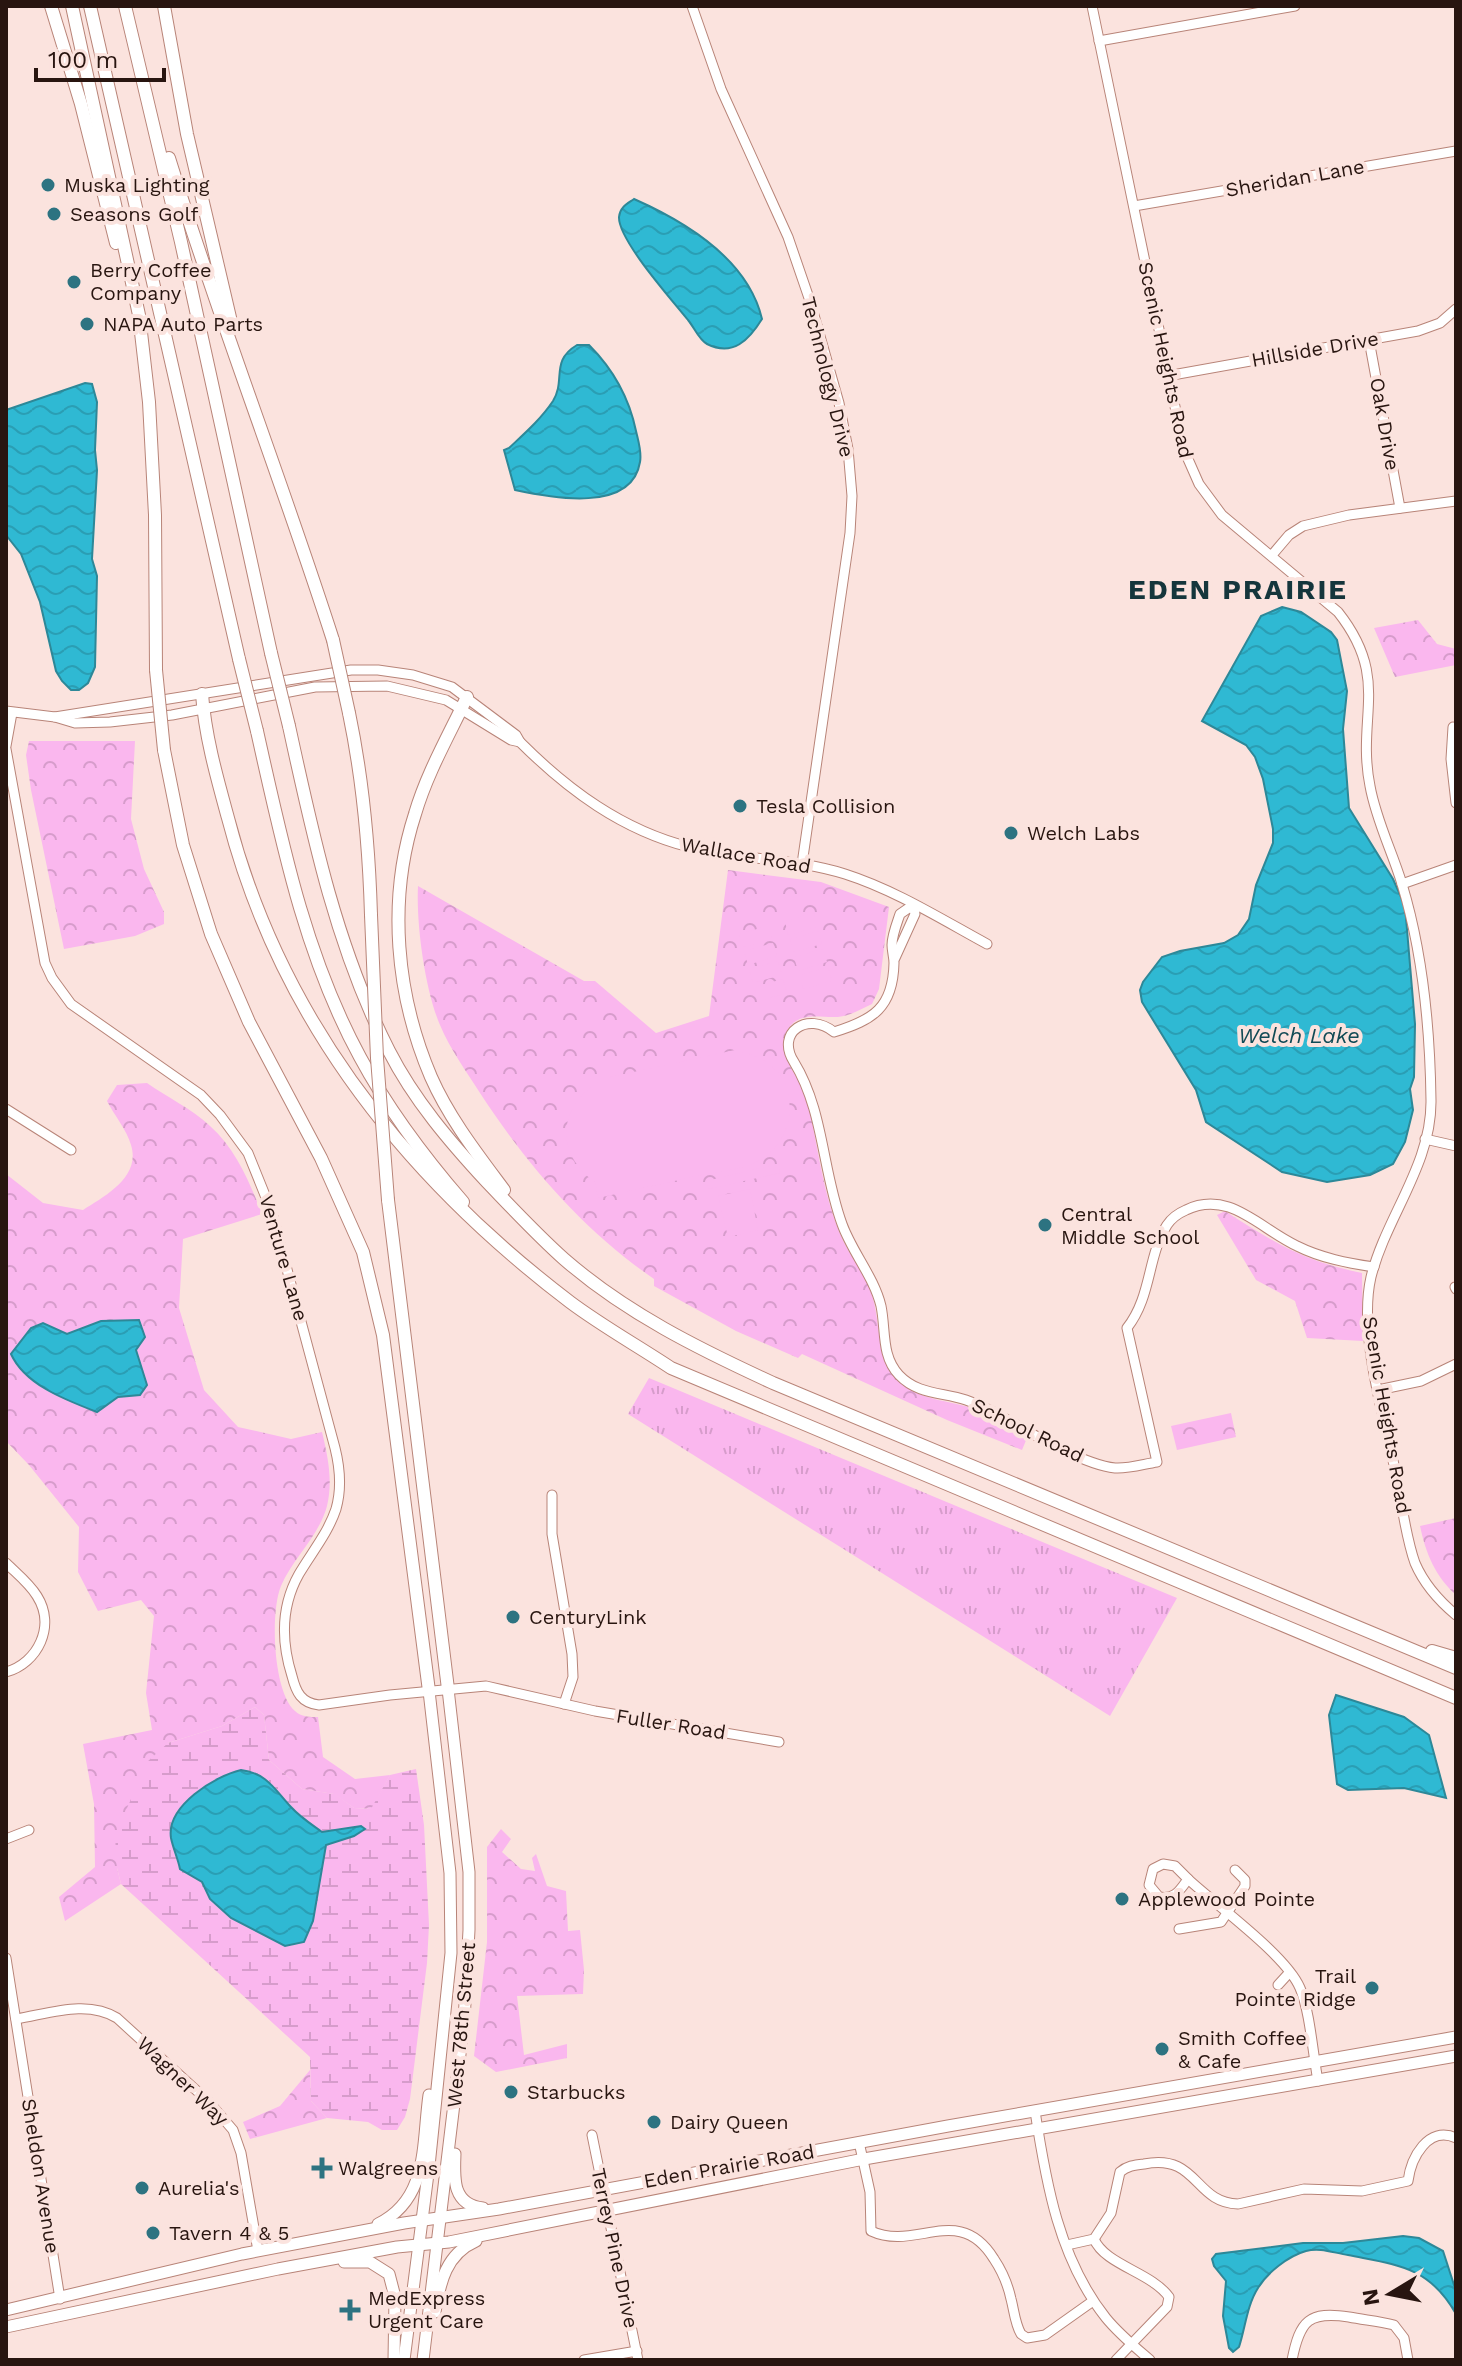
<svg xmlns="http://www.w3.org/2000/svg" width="1462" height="2366" font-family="'Work Sans',sans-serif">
<defs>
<pattern id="grass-tufts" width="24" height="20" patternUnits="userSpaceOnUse" patternTransform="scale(2)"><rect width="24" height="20" fill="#fab7ee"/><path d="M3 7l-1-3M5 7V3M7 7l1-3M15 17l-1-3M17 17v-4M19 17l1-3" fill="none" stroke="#d69ccb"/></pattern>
<pattern id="forest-crowns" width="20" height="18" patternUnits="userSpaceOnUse" patternTransform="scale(2)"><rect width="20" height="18" fill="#fab7ee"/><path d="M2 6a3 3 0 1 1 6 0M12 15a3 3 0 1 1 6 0" fill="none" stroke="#d69ccb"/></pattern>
<pattern id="wetland-marsh" width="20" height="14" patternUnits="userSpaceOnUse" patternTransform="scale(2)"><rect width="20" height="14" fill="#fab7ee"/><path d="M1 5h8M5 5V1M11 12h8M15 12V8" fill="none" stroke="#d69ccb"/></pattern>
<pattern id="water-waves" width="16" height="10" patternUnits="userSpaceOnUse" patternTransform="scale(2)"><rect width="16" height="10" fill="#2fb9d3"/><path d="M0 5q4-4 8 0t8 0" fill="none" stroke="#2a9eb4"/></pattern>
</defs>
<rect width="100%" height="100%" fill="#fbe3de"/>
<polygon fill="url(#grass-tufts)" points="649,1378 1177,1598 1110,1716 628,1414"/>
<g fill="url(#forest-crowns)" fill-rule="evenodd">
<polygon points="1418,620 1437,644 1456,649 1456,665 1395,677 1374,628"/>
<polygon points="29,741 135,741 131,819 144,869 164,912 164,924 135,936 64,949 31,790 26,755"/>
<path d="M728 870 821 882 889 907 879 989 872 1004C861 1009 850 1016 838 1017 819 1018 800 1011 788 1029 772 1053 803 1079 808 1102 818 1147 823 1195 842 1238 849 1255 862 1269 869 1286 882 1318 874 1356 900 1382 920 1402 955 1400 980 1411 996 1418 1012 1428 1027 1438L1022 1450 947 1420 802 1354 798 1358 736 1331 654 1286V1279C583 1230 527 1165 480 1093 466 1071 450 1049 440 1025 425 990 416 924 418 886L584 981H595L656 1033 709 1016Z"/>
<path d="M147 1083C167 1097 192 1109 210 1126 236 1149 250 1183 262 1214L183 1239 179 1308 204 1390 238 1427 291 1439 322 1432C328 1457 333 1481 327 1506 319 1536 293 1558 281 1586 270 1612 273 1692 295 1711 301 1717 310 1717 318 1717L323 1757 355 1779 390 1775 372 1809 354 1808 334 1794 302 1789 269 1760 264 1715 255 1707 222 1726 168 1743 117 1868 121 1884 65 1921 59 1897 95 1867 94 1804 83 1744 152 1730 146 1693 154 1616 141 1600 98 1611 78 1572 79 1527 29 1465 6 1441V1174L43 1203 83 1210C105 1196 141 1177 131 1145 127 1130 114 1115 107 1101L117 1085ZM101 1321 136 1350 147 1385 118 1397 43 1323 67 1334Z"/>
<path d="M1225 1211C1275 1243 1303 1261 1362 1273L1363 1341 1307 1338 1295 1301 1256 1280 1217 1215Z"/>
<polygon points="1231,1413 1236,1437 1177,1450 1171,1426"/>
<path d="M1456 1518V1595C1435 1576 1426 1554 1420 1526Z"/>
<polygon points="501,1829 511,1839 502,1852 521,1869 535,1871 532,1858 536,1854 547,1886 566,1891 568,1931 580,1930 584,1970 583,1994 517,1996 524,2055 567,2044 567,2058 496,2072 474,2056 487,1942 487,1847"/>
<polygon points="310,2070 311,2101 327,2118 250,2139 243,2122 280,2106"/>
</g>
<path fill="url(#wetland-marsh)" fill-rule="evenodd" d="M255 1707 264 1715 269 1760 302 1789 335 1794 354 1808 371 1809 390 1775 416 1769 424 1825 429 1925 427 1963 410 2099 405 2117 397 2130H382L368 2122 327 2118 311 2101 310 2057 121 1884 117 1868 115 1836 147 1762 168 1743 222 1726ZM241 1770C265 1773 277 1792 292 1807 300 1817 311 1824 322 1832L346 1829 340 1841 326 1844 313 1920 304 1942 285 1946 210 1899 202 1882 180 1869C178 1858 173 1848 171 1837 166 1805 216 1776 241 1770Z"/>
<g fill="#fab7ee">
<polygon points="814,913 817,927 788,935 785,921"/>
<polygon points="768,926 772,939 743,947 739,934"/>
<polygon points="819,931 822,944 793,952 790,939"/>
<polygon points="773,943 777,956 748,965 744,951"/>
<polygon points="823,949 827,962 798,971 794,957"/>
<polygon points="778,961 782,975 753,983 749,969"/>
<polygon points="828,967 832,981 803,989 800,975"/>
<polygon points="783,979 787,993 758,1001 754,987"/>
<path d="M735 1050C758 1055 779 1065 787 1089 794 1114 787 1139 766 1156 749 1169 722 1171 701 1175 667 1183 632 1190 598 1198L595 1182C552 1152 559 1100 606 1078Z"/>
<polygon points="778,1164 780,1173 708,1189 706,1181"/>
<polygon points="750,1189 758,1230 728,1237 718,1196"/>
</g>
<g fill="url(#water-waves)" stroke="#2d8898" stroke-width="2">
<path d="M634 199C686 222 748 259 762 319 749 340 733 357 707 344 699 340 694 327 688 320 673 301 618 240 619 217 620 207 627 204 634 199Z"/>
<path d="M577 345H589C613 369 629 397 636 431 638 440 642 452 640 462 632 513 552 498 515 490L504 450 509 448C525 433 541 419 553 401 566 380 550 361 577 345Z"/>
<polygon points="85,383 92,384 97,402 95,450 97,470 92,559 97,576 95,667 88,683 79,690 71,690 62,681 56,671 40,602 21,554 6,535 6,410"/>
<polygon points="1282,607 1301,612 1331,632 1337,640 1347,691 1343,729 1349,808 1393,879 1405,906 1415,1024 1414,1077 1410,1089 1413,1110 1405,1142 1393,1164 1370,1175 1327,1182 1282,1172 1206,1122 1196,1090 1142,1002 1140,990 1143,982 1162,957 1180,951 1224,943 1238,935 1249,919 1256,885 1273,843 1273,829 1263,779 1255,757 1246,745 1202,721 1261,616"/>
<path d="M139 1320 145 1337 136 1350 147 1385 140 1395 118 1397 97 1412C66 1400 25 1385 11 1354L31 1328 43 1323 67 1334 101 1321Z"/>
<polygon points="1336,1695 1404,1717 1429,1735 1446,1798 1404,1788 1348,1790 1337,1784 1329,1715"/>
<path d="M241 1770C267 1773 275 1790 291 1807 300 1817 311 1824 322 1832L361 1826 365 1829 354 1836 326 1845 313 1921 304 1942 285 1946 231 1918 210 1899 202 1882 180 1869C178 1859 173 1848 171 1838 166 1806 215 1776 241 1770Z"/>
<path d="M1403 2236 1419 2238 1443 2251 1456 2291V2314C1429 2266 1397 2265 1348 2255 1334 2253 1320 2247 1306 2251 1288 2256 1267 2273 1258 2288 1247 2305 1245 2329 1239 2347L1233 2352 1229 2348 1223 2316 1226 2281 1214 2266 1212 2259 1216 2254 1303 2243H1343Z"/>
</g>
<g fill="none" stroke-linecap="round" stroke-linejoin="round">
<defs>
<g id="minor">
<polyline points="692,6 721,89 788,237 810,301 839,403 848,449 852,496 850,533 802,864"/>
<path d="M1092 6 1184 450 1199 484 1222 515 1338 612C1391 679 1356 716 1370 786 1376 820 1392 851 1402 884 1423 953 1430 1028 1431 1100 1432 1164 1386 1217 1371 1277 1358 1333 1384 1417 1396 1474 1402 1503 1405 1535 1415 1563 1424 1584 1438 1600 1456 1615"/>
<polyline points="1099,41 1295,6"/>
<polyline points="1134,206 1456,151"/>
<polyline points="1369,340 1400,508"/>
<polyline points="1167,376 1418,331 1440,323 1456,309"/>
<polyline points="1272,555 1289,535 1303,526 1349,515 1456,501"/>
<polyline points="6,711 55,717 75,723 110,722 172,715 315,687 387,686 446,700 511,740 520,742"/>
<path d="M55 717 351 670H378L413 675 452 687 516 735 520 742C568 790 622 830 689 847 740 860 794 858 845 874 895 890 941 919 987 944"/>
<polyline points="1453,727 1451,759 1456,803"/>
<polyline points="6,746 12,713"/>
<path d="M6 749 45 963 52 978 71 1004 201 1095 220 1115 248 1153 271 1210 335 1448C340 1468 342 1488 336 1509 328 1533 312 1552 299 1574 281 1606 281 1641 292 1676 296 1692 301 1703 319 1705L390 1695 486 1686 595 1711 779 1742"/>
<polyline points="1402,884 1456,865"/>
<path d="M913 905 900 914C897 923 892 935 892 945 892 951 894 957 894 963 893 1008 873 1020 834 1032 808 1011 775 1032 794 1062 824 1111 822 1170 842 1224 852 1252 874 1277 881 1306 886 1330 881 1356 899 1375 918 1395 942 1392 966 1400 980 1405 992 1411 1004 1418 1032 1434 1085 1465 1115 1468 1128 1469 1144 1464 1157 1462L1127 1328C1152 1296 1147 1257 1167 1225 1171 1219 1179 1213 1186 1210 1229 1189 1260 1229 1297 1246 1321 1258 1347 1263 1374 1267"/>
<polyline points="895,958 915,914 913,905"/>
<polyline points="6,1109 71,1150"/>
<polyline points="1425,1139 1456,1146"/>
<polyline points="1455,1287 1456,1289"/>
<polyline points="1378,1390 1421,1381 1456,1364"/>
<polyline points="552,1495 552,1534 572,1654 573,1677 564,1704"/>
<path d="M6 1563C16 1573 29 1583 37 1596 56 1626 38 1663 6 1672"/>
<polyline points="6,1839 29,1830"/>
<path d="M1163 1864 1175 1866 1188 1879C1180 1890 1175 1900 1159 1897L1149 1885 1153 1869Z"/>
<path d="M1188 1879C1217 1906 1286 1955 1300 1988 1310 2011 1313 2055 1318 2081"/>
<polyline points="1179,1929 1221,1922 1245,1886 1245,1880 1235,1870"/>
<polyline points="6,1958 60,2299"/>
<polyline points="1278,1985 1289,1973"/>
<path d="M16 2019C48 2014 87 1999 117 2018L208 2101 233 2130 241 2153 258 2251"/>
<path d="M1035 2111C1046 2183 1059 2259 1106 2318 1119 2334 1135 2347 1150 2360"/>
<polyline points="592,2135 638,2360"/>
<path d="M859 2142 870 2192 871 2231C916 2252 959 2202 994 2259 1002 2271 1008 2285 1011 2299 1014 2310 1015 2324 1021 2334L1027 2338 1045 2335 1093 2301"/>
<path d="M1094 2239C1105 2265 1151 2272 1169 2297L1167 2307 1116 2360"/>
<path d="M1067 2245 1094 2239 1111 2213 1120 2172C1127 2166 1134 2165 1144 2164 1198 2153 1194 2203 1238 2204L1304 2189 1362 2191 1408 2181C1411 2158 1428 2125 1456 2138"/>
<polyline points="584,2360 637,2351"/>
<path d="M1292 2360C1300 2320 1309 2311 1349 2317 1364 2320 1379 2321 1394 2325L1404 2338 1408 2360"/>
</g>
<g id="major">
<path d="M455 2154C454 2178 452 2205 483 2208"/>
<path d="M378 2224C429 2199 422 2144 429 2095"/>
<polyline points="344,2262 370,2262 389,2274 395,2297 394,2360"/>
<polyline points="6,2310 242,2254 404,2223 499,2209 948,2126 1456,2037"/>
<path d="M435 2312C440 2282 446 2254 476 2241"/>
<polyline points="6,2327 278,2269 397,2247 449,2242 864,2159 1456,2056"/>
<polyline points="404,2360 429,2166 451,1953 450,1873 429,1691"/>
<polyline points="423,2360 464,2021 469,1930 469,1872 448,1689"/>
</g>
<g id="highway">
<polyline points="51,6 81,104 116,243"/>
<polyline points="72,6 139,315 149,402 155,515 156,670"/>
<polyline points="90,6 239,659"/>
<polyline points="125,6 181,242 271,653"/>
<polyline points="164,6 187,134 232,326"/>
<path d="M169 158C219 320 281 478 333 640"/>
<path d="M202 694C205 736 217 778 228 818 280 1019 407 1178 570 1302 602 1326 638 1346 671 1368L1456 1698"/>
<path d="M467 697C449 735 427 773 415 814 387 900 396 995 431 1077 449 1118 478 1155 504 1190"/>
<path d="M349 713C363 780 369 846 371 915"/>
<path d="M289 726C313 837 337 949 389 1051 414 1100 450 1142 487 1182 512 1208 537 1235 564 1259 626 1313 699 1349 773 1383L1456 1668"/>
<path d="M257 731C282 843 305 956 360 1057 388 1109 424 1157 463 1202"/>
<polyline points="164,750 183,845 211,934 249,1022 321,1158 363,1252 383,1335 429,1691"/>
<polyline points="388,1200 448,1689"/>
<polyline points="1432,1651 1456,1658"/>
</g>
</defs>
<use href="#minor" stroke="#b88478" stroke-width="11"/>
<use href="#major" stroke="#b88478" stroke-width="13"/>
<use href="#highway" stroke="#b88478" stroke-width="14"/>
<use href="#minor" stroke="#fff" stroke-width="9"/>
<use href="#major" stroke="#fff" stroke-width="11"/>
<use href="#highway" stroke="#fff" stroke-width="12"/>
<defs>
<g id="highway-bridge">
<polyline points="333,640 349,713"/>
<polyline points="271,653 289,726"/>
<polyline points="239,659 257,731"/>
<polyline points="156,670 164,750"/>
<polyline points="371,915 377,1058 388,1200"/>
</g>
</defs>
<use href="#highway-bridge" stroke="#b88478" stroke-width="14" stroke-linecap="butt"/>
<use href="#highway-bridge" stroke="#fff" stroke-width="12"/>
</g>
<g fill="#2d7381" stroke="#fbe3de" stroke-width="3">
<circle cx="48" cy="185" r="8"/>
<circle cx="54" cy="214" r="8"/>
<circle cx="74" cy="282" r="8"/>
<circle cx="87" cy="324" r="8"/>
<circle cx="740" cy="806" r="8"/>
<circle cx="1011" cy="833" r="8"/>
<circle cx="1045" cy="1225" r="8"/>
<circle cx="513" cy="1617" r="8"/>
<circle cx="1122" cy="1899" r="8"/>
<circle cx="1372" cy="1988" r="8"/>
<circle cx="1162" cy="2049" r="8"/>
<circle cx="511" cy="2092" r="8"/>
<circle cx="654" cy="2122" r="8"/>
<path d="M318 2156h8v8h8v8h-8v8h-8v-8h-8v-8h8z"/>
<circle cx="142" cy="2188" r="8"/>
<circle cx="153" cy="2233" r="8"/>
<path d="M346 2298h8v8h8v8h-8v8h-8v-8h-8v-8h8z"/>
</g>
<g text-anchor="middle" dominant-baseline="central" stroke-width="8" stroke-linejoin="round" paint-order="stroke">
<g font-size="20" fill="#281510" stroke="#fbe3de">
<text transform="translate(1295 178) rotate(-10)">Sheridan Lane</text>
<text transform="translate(1315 349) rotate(-10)">Hillside Drive</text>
<text transform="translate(1166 360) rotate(78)">Scenic Heights Road</text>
<text transform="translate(828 377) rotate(76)">Technology Drive</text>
<text transform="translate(1385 424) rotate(80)">Oak Drive</text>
<text transform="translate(746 855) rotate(10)">Wallace Road</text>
<text transform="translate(284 1258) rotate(74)">Venture Lane</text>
<text transform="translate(1387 1415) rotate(80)">Scenic Heights Road</text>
<text transform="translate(1028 1430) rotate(26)">School Road</text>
<text transform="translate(671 1724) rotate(9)">Fuller Road</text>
<text transform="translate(461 2025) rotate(-85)">West 78th Street</text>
<text transform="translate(183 2081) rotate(44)">Wagner Way</text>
<text transform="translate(729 2166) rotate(-10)">Eden Prairie Road</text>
<text transform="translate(41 2176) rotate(81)">Sheldon Avenue</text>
<text transform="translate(615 2248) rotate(78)">Terrey Pine Drive</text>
</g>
<g font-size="20" fill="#281510" stroke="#fbe3de" text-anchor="start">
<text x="64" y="185">Muska Lighting</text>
<text x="70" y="214">Seasons Golf</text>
<text x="90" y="270">Berry Coffee<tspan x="90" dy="23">Company</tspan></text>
<text x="103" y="324">NAPA Auto Parts</text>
<text x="756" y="806">Tesla Collision</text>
<text x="1027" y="833">Welch Labs</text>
<text x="1061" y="1214">Central<tspan x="1061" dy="23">Middle School</tspan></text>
<text x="529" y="1617">CenturyLink</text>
<text x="1138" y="1899">Applewood Pointe</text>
<text x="1356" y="1976" text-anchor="end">Trail<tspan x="1356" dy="23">Pointe Ridge</tspan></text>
<text x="1178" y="2038">Smith Coffee<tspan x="1178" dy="23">&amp; Cafe</tspan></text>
<text x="527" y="2092">Starbucks</text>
<text x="670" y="2122">Dairy Queen</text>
<text x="338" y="2168">Walgreens</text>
<text x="158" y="2188">Aurelia's</text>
<text x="169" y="2233">Tavern 4 &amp; 5</text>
<text x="368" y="2298">MedExpress<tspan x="368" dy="23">Urgent Care</tspan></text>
</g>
<g font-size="22" font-style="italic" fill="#114a55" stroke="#fbe3de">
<text x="1299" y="1035">Welch Lake</text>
</g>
<g font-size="28" font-weight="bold" letter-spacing="2" fill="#15363c" stroke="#fbe3de">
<text x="1238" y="589">EDEN PRAIRIE</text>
</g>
</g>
<rect width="1462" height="2366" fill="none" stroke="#281510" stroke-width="16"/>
<g transform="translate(1390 2294) rotate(260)" stroke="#fbe3de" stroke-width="6" paint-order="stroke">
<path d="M0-6L14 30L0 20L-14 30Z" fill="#281510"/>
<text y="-12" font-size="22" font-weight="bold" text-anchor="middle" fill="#281510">N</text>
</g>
<path d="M36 68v12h128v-12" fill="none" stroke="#281510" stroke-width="4"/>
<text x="48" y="68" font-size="24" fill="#281510" stroke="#fbe3de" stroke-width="6" paint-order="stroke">100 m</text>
</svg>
